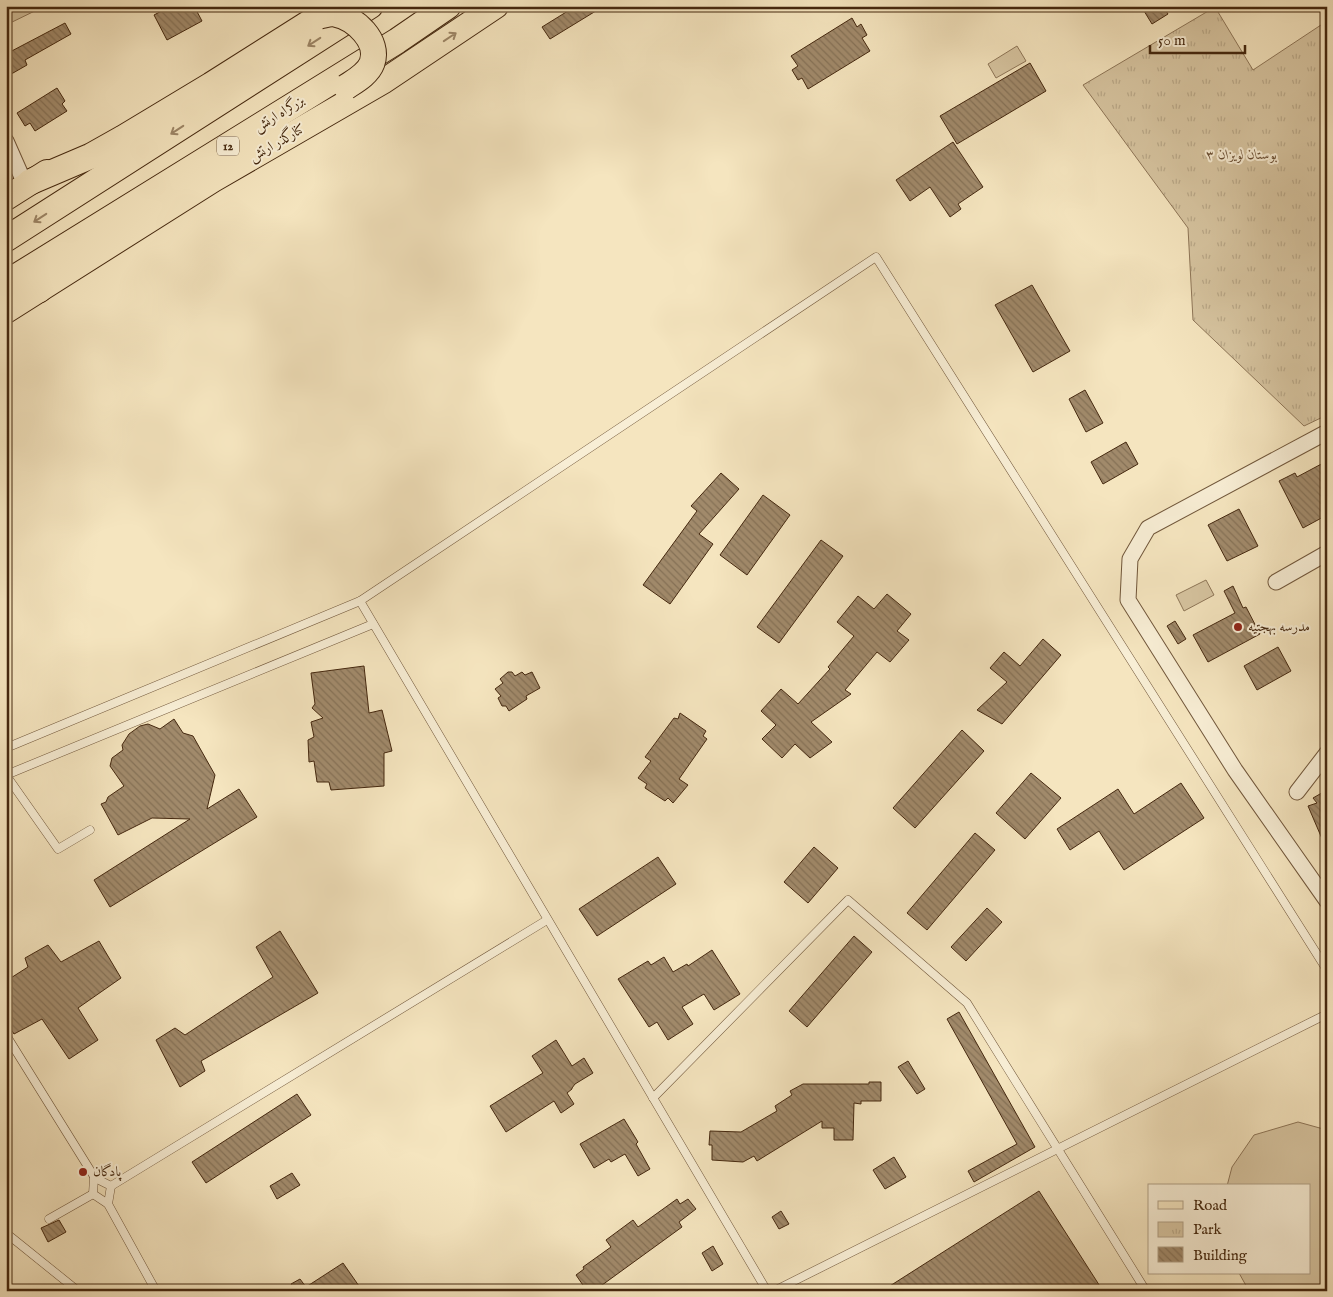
<svg xmlns="http://www.w3.org/2000/svg" width="1333" height="1297" font-family="'IM FELL English',Amiri,serif">
<defs>
<pattern id="park-tufts" width="24" height="20" patternUnits="userSpaceOnUse" patternTransform="scale(1.25)"><rect width="24" height="20" fill="#d7c5a1"/><path d="M3 7l-1-3M5 7V3M7 7l1-3M15 17l-1-3M17 17v-4M19 17l1-3" fill="none" stroke="#baa989"/></pattern>
<pattern id="building-back-hatch" width="6" height="6" patternUnits="userSpaceOnUse" patternTransform="scale(1.25)"><rect width="6" height="6" fill="#a18a6b"/><path d="M-1 5l2 2M0 0l6 6M5-1l2 2" fill="none" stroke="#857156"/></pattern>
</defs>
<rect width="100%" height="100%" fill="#f5e5bf"/>
<filter id="stains"><feTurbulence type="fractalNoise" baseFrequency=".004" numOctaves="4"/><feColorMatrix values="0 0 0 0 .2 0 0 0 0 .09 0 0 0 0 .02 0 0 0 .5 -.17"/></filter>
<radialGradient id="worn" r=".72"><stop offset=".6" stop-color="#630" stop-opacity="0"/><stop offset="1" stop-color="#630" stop-opacity=".3"/></radialGradient>
<g fill="#d7c5a1" stroke="#8e7658">
<polygon points="6,6 45,6 6,25"/>
<polygon points="1017,46 1026,61 996,78 988,64"/>
<polygon points="1206,580 1214,595 1184,611 1176,595"/>
<polygon points="1298,1122 1327,1130 1327,1291 1249,1291 1239,1273 1309,1273 1309,1186 1227,1186 1232,1167 1254,1135"/>
</g>
<polygon fill="url(#park-tufts)" stroke="#8e7658" points="1215,7 1253,70 1327,21 1327,415 1304,426 1193,320 1188,228 1083,85"/>
<g fill="url(#building-back-hatch)" stroke="#45280f">
<polygon points="171,6 194,6 202,21 167,40 154,15"/>
<polygon points="576,6 604,6 550,39 542,27"/>
<polygon points="1141,6 1163,6 1168,14 1152,24"/>
<polygon points="852,18 857,27 861,24 867,35 862,38 870,51 808,89 802,78 798,80 792,70 798,66 791,56"/>
<polygon points="65,23 71,34 25,60 27,65 6,77 6,54"/>
<polygon points="1030,63 1046,91 957,144 940,116"/>
<polygon points="57,88 65,101 62,104 67,111 35,131 30,123 25,126 17,113"/>
<polygon points="953,142 983,187 958,204 961,209 950,217 930,187 910,201 896,180"/>
<polygon points="1032,285 1070,351 1033,372 995,305"/>
<polygon points="1085,390 1103,423 1086,432 1069,399"/>
<polygon points="1126,442 1138,464 1103,484 1091,462"/>
<polygon points="1327,461 1327,515 1303,528 1279,481 1295,473 1297,477"/>
<polygon points="721,473 739,489 699,534 713,544 670,604 643,585 697,511 691,506"/>
<polygon points="763,495 790,515 747,575 720,555"/>
<polygon points="1239,509 1258,546 1227,561 1208,525"/>
<polygon points="821,540 843,556 779,643 757,627"/>
<polygon points="1233,586 1243,608 1246,607 1260,634 1208,662 1193,635 1235,613 1224,591"/>
<polygon points="887,594 911,614 897,631 909,640 890,662 877,652 845,690 851,694 811,722 832,742 810,758 795,744 782,758 762,739 776,725 761,711 781,689 798,704 830,669 828,667 854,636 837,622 858,596 874,609"/>
<polygon points="1175,621 1186,639 1178,644 1167,626"/>
<polygon points="1043,639 1061,655 1002,724 977,710 1007,682 990,668 1004,652 1020,666"/>
<polygon points="1278,647 1291,671 1257,690 1244,666"/>
<polygon points="364,666 369,713 382,710 392,751 384,753 384,786 331,790 329,782 317,782 314,761 309,762 308,740 314,737 311,722 323,718 312,708 315,704 311,673"/>
<polygon points="508,672 512,672 515,676 522,672 525,675 532,672 540,688 526,696 527,699 509,711 506,706 502,706 498,698 501,696 495,689 503,683 500,679"/>
<polygon points="680,713 706,731 703,736 707,739 679,779 688,785 673,803 668,798 665,801 645,788 647,784 638,778 651,761 645,757 674,718 678,719"/>
<polygon points="174,719 183,733 193,736 215,775 207,809 239,789 257,817 110,907 94,880 190,819 152,818 118,835 101,804 106,802 108,797 124,786 110,766 112,758 123,750 122,745 129,734 140,726 148,724 160,729"/>
<polygon points="962,730 984,751 915,828 893,808"/>
<polygon points="1031,773 1061,798 1025,839 996,813"/>
<polygon points="1181,783 1204,818 1124,870 1099,831 1070,850 1057,829 1118,789 1134,814"/>
<polygon points="1327,790 1327,848 1326,848 1308,806 1317,803 1313,798"/>
<polygon points="975,833 995,850 927,930 907,913"/>
<polygon points="814,847 838,868 808,903 784,882"/>
<polygon points="658,857 676,884 597,936 579,909"/>
<polygon points="987,908 1002,922 966,961 951,947"/>
<polygon points="280,931 318,993 201,1061 205,1071 180,1087 156,1040 175,1028 185,1035 273,977 256,947"/>
<polygon points="854,936 872,952 807,1027 789,1011"/>
<polygon points="99,941 121,978 78,1008 98,1040 69,1059 42,1019 14,1034 6,1022 6,981 28,967 25,958 48,945 61,962"/>
<polygon points="712,950 740,994 714,1010 704,994 682,1007 693,1024 668,1040 657,1022 649,1027 618,979 648,961 651,965 664,957 673,972 687,964 688,966"/>
<polygon points="959,1012 1035,1147 974,1182 968,1171 1017,1144 947,1019"/>
<polygon points="556,1040 572,1066 584,1058 593,1073 575,1084 572,1088 572,1089 567,1093 574,1104 561,1113 554,1101 506,1132 490,1106 543,1073 532,1056"/>
<polygon points="908,1061 925,1089 917,1094 898,1067"/>
<polygon points="869,1082 881,1082 881,1101 861,1101 861,1104 854,1103 853,1140 834,1140 834,1128 822,1128 822,1121 757,1161 754,1156 743,1162 712,1160 712,1145 709,1145 710,1131 741,1132 777,1111 775,1106 792,1095 790,1091 803,1084 869,1084"/>
<polygon points="297,1094 311,1115 206,1183 192,1162"/>
<polygon points="624,1119 638,1142 636,1144 650,1169 638,1176 625,1154 611,1162 609,1159 594,1168 580,1144"/>
<polygon points="894,1157 906,1177 885,1189 873,1170"/>
<polygon points="292,1173 300,1185 277,1199 270,1186"/>
<polygon points="1039,1191 1103,1291 882,1291"/>
<polygon points="677,1199 680,1204 688,1199 696,1209 679,1222 682,1227 598,1288 596,1286 587,1291 576,1275 584,1269 583,1267 611,1247 606,1240 633,1220 638,1227"/>
<polygon points="781,1211 789,1224 779,1229 772,1217"/>
<polygon points="59,1220 66,1232 48,1242 41,1228"/>
<polygon points="713,1246 723,1264 712,1271 702,1253"/>
<polygon points="343,1263 359,1286 352,1291 296,1291 291,1284 300,1279 306,1287"/>
</g>
<g fill="none" stroke-linecap="round" stroke-linejoin="round">
<defs>
<g id="service">
<polyline points="360,601 767,1291"/>
<polyline points="6,748 360,601 876,257 1327,970"/>
<polyline points="6,775 373,624"/>
<polyline points="6,775 58,849 90,830"/>
<polyline points="6,1035 95,1178 111,1186 108,1204 156,1291"/>
<polyline points="653,1098 848,900 967,1003 1146,1291"/>
<polyline points="94,1178 93,1194 108,1204"/>
<polyline points="111,1186 547,920"/>
<polyline points="49,1219 93,1194"/>
<polyline points="6,1233 78,1291"/>
<polyline points="774,1291 1327,1014"/>
</g>
<g id="minor">
<polyline points="6,141 25,184"/>
<polyline points="1327,432 1148,528 1130,559 1128,600 1235,770 1327,901"/>
<polyline points="1276,582 1327,553"/>
<polyline points="1297,792 1327,753"/>
</g>
<g id="primary">
<polyline points="6,198 47,172"/>
<polyline points="6,311 213,180 384,81 496,6"/>
</g>
<g id="trunk">
<polyline points="30,182 91,156 123,138 211,85 320,16"/>
<polyline points="6,239 370,6"/>
<polyline points="6,283 397,41 448,6"/>
<polyline points="39,290 74,257 83,250"/>
</g>
</defs>
<use href="#service" stroke="#71573b" stroke-width="9"/>
<use href="#minor" stroke="#71573b" stroke-width="17"/>
<use href="#primary" stroke="#45280f" stroke-width="26"/>
<use href="#trunk" stroke="#45280f" stroke-width="27"/>
<use href="#service" stroke="#f8eed5" stroke-width="8"/>
<use href="#minor" stroke="#f8eed5" stroke-width="15"/>
<use href="#primary" stroke="#f5e5bf" stroke-width="24"/>
<use href="#trunk" stroke="#f5e5bf" stroke-width="25"/>
<defs>
<path id="trunk-bridge" d="M320 16C325 15 330 13 335 14 355 18 380 41 372 63 368 74 355 81 346 87"/>
</defs>
<use href="#trunk-bridge" stroke="#45280f" stroke-width="27" stroke-linecap="butt"/>
<use href="#trunk-bridge" stroke="#f5e5bf" stroke-width="25"/>
</g>
<defs><path id="oneway-shaft" d="M-6 0H5M1.5-3L5.5 0L1.5 3" fill="none" stroke-width="1.6" stroke-linecap="round" stroke-linejoin="round" transform="scale(1.25)"/></defs>
<g stroke="#9d8667">
<use href="#oneway-shaft" transform="translate(450 37) rotate(-34)"/>
<use href="#oneway-shaft" transform="translate(314 42) rotate(147)"/>
<use href="#oneway-shaft" transform="translate(177 130) rotate(147)"/>
<use href="#oneway-shaft" transform="translate(40 218) rotate(147)"/>
</g>
<g fill="#8f2418" stroke="#f8eed5" stroke-width="2">
<circle cx="1238" cy="627" r="5"/>
<circle cx="83" cy="1172" r="5"/>
</g>
<g text-anchor="middle" dominant-baseline="central" stroke-width="4" stroke-linejoin="round" paint-order="stroke">
<rect fill="#f8eed5" stroke="#7b634a" stroke-width="1" x="217" y="136.5" width="22" height="19" rx="4"/>
<g font-size="12" font-weight="bold" fill="#45280f">
<text x="228" y="146">12</text>
</g>
<g font-size="14" fill="#45280f" stroke="#f8eed5">
<text transform="translate(279 114) rotate(-32)">بزرگراه ارتش</text>
<text transform="translate(277 143) rotate(-30)">کنارگذر ارتش</text>
</g>
<g font-size="14" font-style="italic" fill="#6a4f34" stroke="#f8eed5">
<text x="1242" y="155">بوستان لویزان ۳</text>
</g>
<g font-size="14" fill="#45280f" stroke="#f8eed5" text-anchor="start">
<text x="1248" y="627">مدرسه بهجتیه</text>
<text x="93" y="1172">پادگان</text>
</g>
</g>
<rect width="1333" height="1297" fill="none" stroke="#f5e5bf" stroke-width="25"/>
<rect x="8" y="8" width="1318" height="1282" fill="none" stroke="#45280f" stroke-width="2.5"/>
<rect x="12" y="12" width="1308" height="1272" fill="none" stroke="#45280f"/>
<rect x="1148" y="1184" width="162" height="90" fill="#f8eed5" stroke="#b09f86"/>
<rect x="1158" y="1201" width="25" height="8" fill="#f5e5bf" stroke="#b09f86"/>
<text x="1193" y="1210" font-size="15" fill="#45280f">Road</text>
<rect x="1158" y="1222" width="25" height="15" fill="url(#park-tufts)" stroke="#b09f86"/>
<text x="1193" y="1234" font-size="15" fill="#45280f">Park</text>
<rect x="1158" y="1247" width="25" height="15" fill="url(#building-back-hatch)" stroke="#b09f86"/>
<text x="1193" y="1260" font-size="15" fill="#45280f">Building</text>
<path d="M1150 45v8h95v-8" fill="none" stroke="#45280f" stroke-width="2.5"/>
<text x="1158" y="45" font-size="15" fill="#45280f" stroke="#f8eed5" stroke-width="4" paint-order="stroke">50 m</text>
<rect width="100%" height="100%" filter="url(#stains)"/>
<rect width="100%" height="100%" fill="url(#worn)"/>
</svg>
